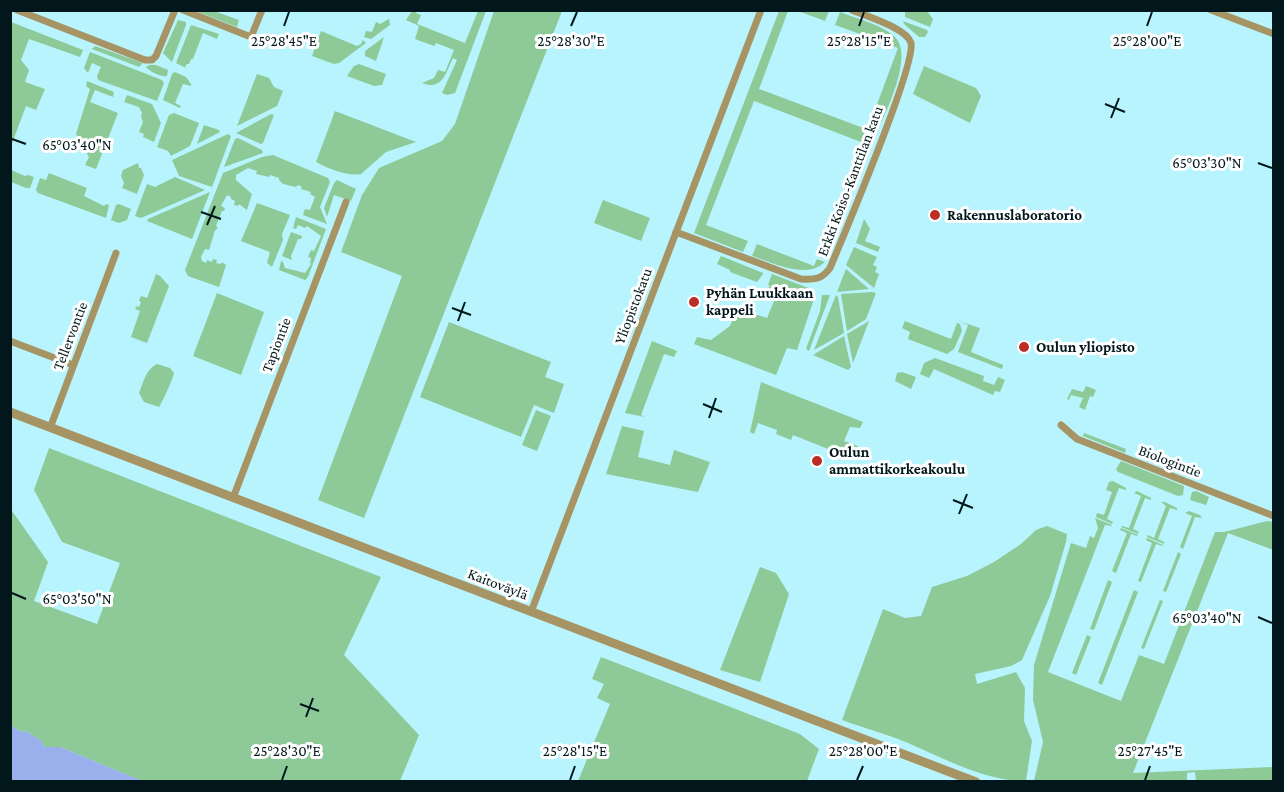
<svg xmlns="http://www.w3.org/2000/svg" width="1284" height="792" font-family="'Crimson Pro',serif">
<rect width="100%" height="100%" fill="#b8f4fd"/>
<g fill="#8dca97">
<polygon points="196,11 214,11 239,20 237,27"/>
<path d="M412 11H416V13L421 15 417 24 465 43 478 11H486L455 93 447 95 442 93 457 60 453 58C446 72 443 91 422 83L434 78 438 70 445 72 454 50 436 43 434 46 415 39 419 26 406 20Z"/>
<polygon points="494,11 562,11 364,518 318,500 402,276 341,252 362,195 379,168 442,141 455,124"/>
<polygon points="779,11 788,11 759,89 866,129 861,142 754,101 706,225 748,241 743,252 694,233"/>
<polygon points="798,11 829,11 825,21"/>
<polygon points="905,11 927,11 933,19 930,27 905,17"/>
<path d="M840 12C857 19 881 24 895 37 914 56 886 111 877 133L870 123 898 48 835 25Z"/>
<polygon points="389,19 390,25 371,39 364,37 366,31 372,32 376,22 380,24"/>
<polygon points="178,20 186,22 186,25 172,62 163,53"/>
<polygon points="903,21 927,30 928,32 925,37 919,37 904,24"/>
<polygon points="11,22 83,50 80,57 29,39 21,60 29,70 25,82 45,89 36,110 26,106 11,146"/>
<polygon points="191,25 219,34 217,39 203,33 193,59 191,59 189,64 187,64 185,67 188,69 176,63"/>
<polygon points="321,31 357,46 361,44 363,40 366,43 339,63 334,64 312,56"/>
<polygon points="384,37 376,61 365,56 365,51"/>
<polygon points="95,46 143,63 139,67 92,49"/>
<polygon points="90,52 162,80 164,83 157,101 98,80 97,76 101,67 92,63 88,73 84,68"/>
<polygon points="359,64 386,74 382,85 374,86 347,76 354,66"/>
<path d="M149 65H156L168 70 167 76C161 77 150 72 146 67Z"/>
<polygon points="924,66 976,88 981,96 970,123 913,94"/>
<polygon points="175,72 186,77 191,84 191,86 183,84 175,103 181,106 180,108 163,100 172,74"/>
<polygon points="257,74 269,78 274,87 283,91 277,106 237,126"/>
<polygon points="87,81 114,92 113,97 95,90 90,102 118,113 96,169 85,165 89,157 76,134 90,89 86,86"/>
<polygon points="127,95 152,104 161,123 154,142 143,137 144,134 139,132 143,122 141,116 142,113 139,107 124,102"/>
<path d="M335 111 416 142 386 152 361 174C348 177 327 168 316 162Z"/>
<polygon points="174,113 199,123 190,146 171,156 168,151 157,147 169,115"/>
<polygon points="271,114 274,115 263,143 261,144 236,133"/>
<polygon points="204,125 219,130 220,132 197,144"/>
<polygon points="228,134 231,136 212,187 179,176 172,160"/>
<polygon points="238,138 262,150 263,153 224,167 235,139"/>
<polygon points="273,155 328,178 330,182 320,207 327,224 303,215 305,209 310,210 315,197 310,194 311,192 301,189 302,187 298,185 296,187 283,184 279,180 279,178 270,175 269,177 256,174 257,171 248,168 236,175 236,180 252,194 247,210 239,204 238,206 234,205 235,201 231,199 231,197 227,195 221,206 225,208 224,211 222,211 216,226 218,227 216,230 215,230 209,250 205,249 201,257 202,261 206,263 207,260 212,262 213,259 217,260 216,263 221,264 222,262 226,265 219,287 188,276 185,270 223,173 262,157"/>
<polygon points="138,163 139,168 141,168 144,175 137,194 122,188 124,183 121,176 123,170"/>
<polygon points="11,170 25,176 28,175 34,177 30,188 26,188 11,182"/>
<polygon points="49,173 87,188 84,196 104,206 106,204 109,205 106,218 38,193 36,190 40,178 46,180"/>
<polygon points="175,177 205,190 141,218 135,216 147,184 155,187"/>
<polygon points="337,180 356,189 351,201 334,195 327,217 324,208 334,183"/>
<polygon points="210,192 192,239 147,221 148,219"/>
<polygon points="603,200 650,218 641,241 594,223"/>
<polygon points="257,203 290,215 282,234 283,240 272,267 267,263 270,252 241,241"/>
<polygon points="119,204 131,209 127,220 119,223 111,220 116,205"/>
<polygon points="296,217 326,229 308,277 305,280 279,270 281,261 283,262 285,268 305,273 311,264 310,263 311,258 308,257 311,250 314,251 321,236 307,226 305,228 298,225 296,229 293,228"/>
<polygon points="864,219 870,229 865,241 880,247 878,252 856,243"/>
<polygon points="291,232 302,236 301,239 298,239 291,256 292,260 282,256"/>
<path d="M757 244 814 266 817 259 825 262C806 280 774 263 752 256Z"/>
<polygon points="854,247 877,257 873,265 877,267 875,272 879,274 874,288 846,265"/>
<polygon points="721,256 763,273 763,274 757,282 730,272 730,270 717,264"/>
<polygon points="846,269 869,289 837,292"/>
<polygon points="156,274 160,276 169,286 147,343 131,337 140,311 135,309 137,306 139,307 141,302 139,301 141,296 147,298"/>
<polygon points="772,274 811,289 813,302 797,350 787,348 776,375 694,344 697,337 711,340 730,326 737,308 767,318 774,301 766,290 770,286 768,285"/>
<polygon points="872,292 876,293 866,319 847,331 841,294"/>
<polygon points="217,293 264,312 241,375 193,356"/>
<polygon points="822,295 830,295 809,351 806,349 820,311"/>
<polygon points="836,295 838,297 844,333 814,350"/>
<polygon points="869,321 853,363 847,334"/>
<polygon points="905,321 951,339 957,323 960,324 962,331 954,349 947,354 908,339 910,332 902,328"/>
<polygon points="958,321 980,328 971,352 1003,365 1002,369 958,352 968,325"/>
<polygon points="449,322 551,362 545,377 564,384 554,413 534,405 521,437 420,397"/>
<polygon points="844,336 851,367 848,370 813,355"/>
<polygon points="652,341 677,351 674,357 664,354 641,415 645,417 625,413"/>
<polygon points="935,358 984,376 983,381 994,385 998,377 1005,380 1000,392 995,391 993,395 934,369 929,378 920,374 924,363"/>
<path d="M157 364 170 368 174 373C172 381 163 401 159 407L144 402 139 393C143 383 146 369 157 364Z"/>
<polygon points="902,372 916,377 911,389 895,381 897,373"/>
<polygon points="761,382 863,422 860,428 850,427 844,441 858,446 853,459 793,435 791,440 776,434 777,430 758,423 754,434 750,432"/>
<polygon points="1086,386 1096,390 1093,397 1090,396 1085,410 1079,407 1083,398 1071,395 1069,400 1067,399 1072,389 1083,392"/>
<polygon points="536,410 551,416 537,451 522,445"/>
<polygon points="622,426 644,431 638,457 670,465 674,450 710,462 698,492 606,474"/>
<polygon points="1084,433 1126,449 1125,453 1083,436"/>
<polygon points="49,448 381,577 344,655 419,735 400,781 142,781 60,747 45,747 40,740 26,731 21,732 10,725 10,508 48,562 34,601 97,624 120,563 62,542 34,490"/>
<polygon points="1121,461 1184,486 1183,495 1178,496 1118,472 1116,469"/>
<polygon points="1113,481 1126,488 1126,490 1119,488 1107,519 1113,522 1112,524 1096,517 1097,513 1104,515 1112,492 1106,490 1109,482"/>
<polygon points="1137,491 1151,498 1151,500 1145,498 1133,529 1139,532 1138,534 1121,527 1122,526 1129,528 1141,496 1134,493"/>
<polygon points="1196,491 1209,497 1206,505 1190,500 1192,492"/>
<polygon points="1161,502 1165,502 1177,508 1177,510 1170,508 1158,539 1164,542 1164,544 1147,537 1148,535 1154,538 1166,506"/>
<polygon points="1189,511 1200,515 1202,518 1195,517 1183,549 1180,547 1192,516 1185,513"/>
<polygon points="1095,518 1112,525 1111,526 1105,525 1048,672 1121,701 1139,655 1164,664 1215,532 1224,532 1267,521 1273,522 1273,550 1228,533 1133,773 1273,767 1273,781 1196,781 1195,772 1187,773 1187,781 1034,781 1043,742 1033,700 1034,665 1071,543 1086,548 1090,536 1094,538 1098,528"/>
<path d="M1047 526 1067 534 1066 542 1050 596 1022 660 1011 666 975 674 977 684 1016 672 1025 688 1024 721 1032 741 1026 781C987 782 943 758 908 743 887 734 864 728 842 720L883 609 905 618 921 616 932 587 967 576 994 562 1021 544 1036 530Z"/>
<polygon points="1121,528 1138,535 1137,536 1131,534 1116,573 1112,571 1127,533 1120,530"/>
<polygon points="1147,538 1163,545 1163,546 1156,544 1141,582 1138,581 1152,543 1146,540"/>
<polygon points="1178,552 1181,554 1166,592 1163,591"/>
<polygon points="760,567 776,573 789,594 760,682 720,670"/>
<polygon points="1108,580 1112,582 1094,630 1090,629"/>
<polygon points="1134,590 1138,592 1102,685 1098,683"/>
<polygon points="1160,600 1163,601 1144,649 1141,648"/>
<polygon points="1087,635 1091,637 1076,675 1072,673"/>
<polygon points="601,657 800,734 819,749 807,781 578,781 610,704 597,698 604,684 592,679"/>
</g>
<polygon fill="#9ab0ed" points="10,725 21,732 26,731 40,740 45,747 60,747 142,781 11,781"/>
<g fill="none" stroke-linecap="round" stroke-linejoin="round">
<g stroke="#a79465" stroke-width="7">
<polyline points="17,10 145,60 152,60 156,56 175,10"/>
<polyline points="183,10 251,37 262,10"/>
<polyline points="1211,10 1274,34"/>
<path d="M676 232 801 279C815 280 822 279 830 268 843 237 916 64 911 43 907 28 866 16 852 10"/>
<polyline points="10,341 73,365"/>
<polyline points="1061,425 1077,439 1274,516"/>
<polyline points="50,428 116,253"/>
<polyline points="233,498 346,202"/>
<polyline points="531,612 761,10"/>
</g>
<polyline stroke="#a79465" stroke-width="9" points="10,412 976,782"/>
</g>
<path fill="none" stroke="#01171b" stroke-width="2" d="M284 26 289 12M571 26 577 12M859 26 864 12M1147 26 1152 12M1105 104 1125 112M1111 118 1119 98M12 139 26 144M1258 163 1272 168M201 212 221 219M207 225 215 206M452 308 471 315M458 321 465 302M703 404 722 412M709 418 716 398M953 500 973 508M959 514 967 494M12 593 26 599M1258 617 1272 623M300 704 319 711M306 717 313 698M282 780 287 766M570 780 575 766M857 780 863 766M1145 780 1150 766"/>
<g fill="#bc2e25" stroke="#fff" stroke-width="2">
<circle cx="935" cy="215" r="6"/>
<circle cx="694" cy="302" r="6"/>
<circle cx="1024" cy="347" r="6"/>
<circle cx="817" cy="461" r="6"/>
</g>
<g text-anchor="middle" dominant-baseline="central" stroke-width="6" stroke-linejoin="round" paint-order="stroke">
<g font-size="15" fill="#01171b" stroke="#fff">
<text transform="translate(850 181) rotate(-69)">Erkki Koiso-Kanttilan katu</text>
<text transform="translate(633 306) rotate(-69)">Yliopistokatu</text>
<text transform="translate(70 336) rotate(-69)">Tellervontie</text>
<text transform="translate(276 345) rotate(-69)">Tapiontie</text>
<text transform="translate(1170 461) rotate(21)">Biologintie</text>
<text transform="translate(498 584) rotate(21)">Kaitoväylä</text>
</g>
<g font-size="15" font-weight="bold" fill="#01171b" stroke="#fff" text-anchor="start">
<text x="947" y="215">Rakennuslaboratorio</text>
<text x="706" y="293">Pyhän Luukkaan<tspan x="706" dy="17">kappeli</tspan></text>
<text x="1036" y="347">Oulun yliopisto</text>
<text x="829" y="452">Oulun<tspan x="829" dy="17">ammattikorkeakoulu</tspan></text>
</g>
</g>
<g font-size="15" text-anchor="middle" fill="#01171b" stroke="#fff" stroke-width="6" stroke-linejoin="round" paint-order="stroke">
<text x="284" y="46">25°28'45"E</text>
<text x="571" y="46">25°28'30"E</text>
<text x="859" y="46">25°28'15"E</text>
<text x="1147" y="46">25°28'00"E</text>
<text x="77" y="150">65°03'40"N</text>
<text x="1207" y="168">65°03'30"N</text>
<text x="77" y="604">65°03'50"N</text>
<text x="1207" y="623">65°03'40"N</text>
<text x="287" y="756">25°28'30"E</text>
<text x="575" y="756">25°28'15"E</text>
<text x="863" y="756">25°28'00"E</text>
<text x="1150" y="756">25°27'45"E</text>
</g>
<rect width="1284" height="792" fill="none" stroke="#01171b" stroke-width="24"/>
</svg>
